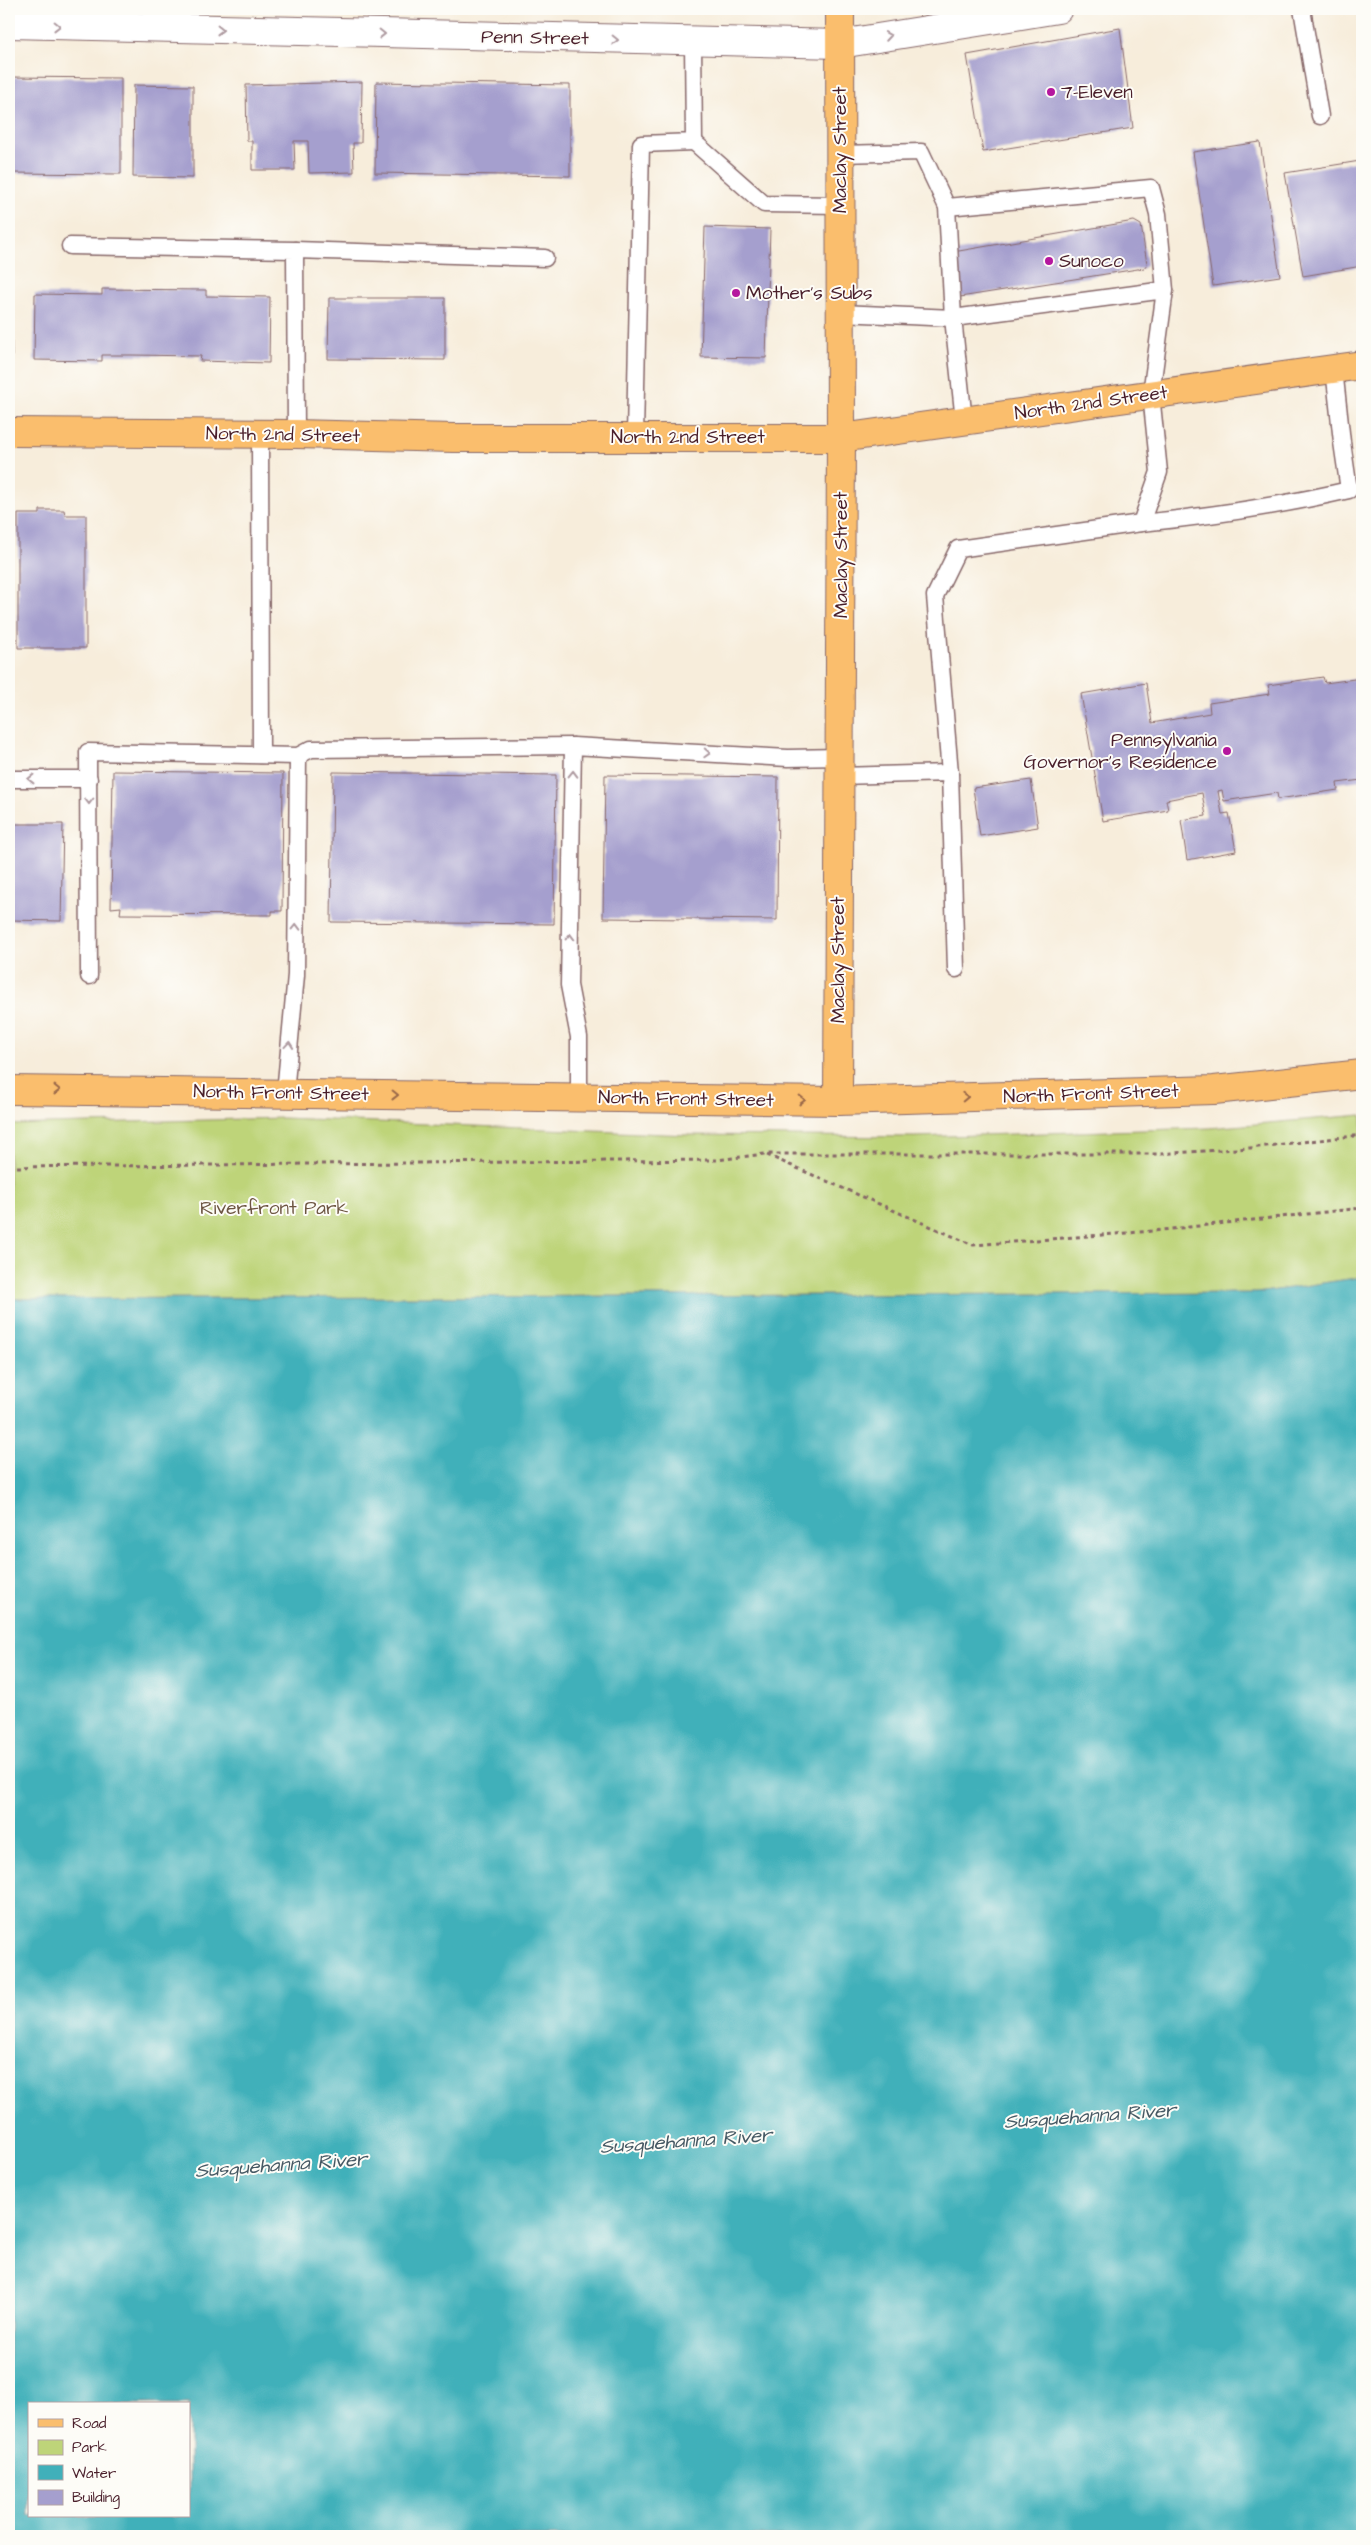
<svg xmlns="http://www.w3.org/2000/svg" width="1371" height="2545" font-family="'Architects Daughter',sans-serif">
<rect width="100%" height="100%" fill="#fdfcf7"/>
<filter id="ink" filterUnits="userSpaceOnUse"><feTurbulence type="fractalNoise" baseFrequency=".02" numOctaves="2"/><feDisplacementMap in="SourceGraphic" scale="10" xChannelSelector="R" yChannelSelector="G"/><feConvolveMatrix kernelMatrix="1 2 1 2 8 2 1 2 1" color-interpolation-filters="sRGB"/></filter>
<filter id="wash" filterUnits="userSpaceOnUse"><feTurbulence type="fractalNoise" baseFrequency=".0096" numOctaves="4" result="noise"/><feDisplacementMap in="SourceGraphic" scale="20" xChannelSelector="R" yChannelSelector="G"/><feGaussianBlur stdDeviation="1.12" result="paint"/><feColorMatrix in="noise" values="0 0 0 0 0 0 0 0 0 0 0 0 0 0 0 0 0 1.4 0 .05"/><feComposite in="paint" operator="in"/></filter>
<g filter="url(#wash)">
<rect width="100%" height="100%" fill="#f7eddb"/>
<polygon fill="#bed479" stroke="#847a52" points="1362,1115 1362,1277 1257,1293 9,1299 9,1125 283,1118 688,1135 914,1137 1209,1128"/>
<path fill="#40b0ba" stroke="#456872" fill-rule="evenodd" d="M1362 1277V2536H9V1299L1257 1293ZM29 2404H189V2516H29Z"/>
<g id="blocks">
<g fill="#a59fce">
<rect x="718" y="9" width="33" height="2"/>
<polygon points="1120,28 1133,128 983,152 967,55"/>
<polygon points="9,77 121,78 121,174 9,173"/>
<polygon points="362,82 361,143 353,143 354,172 309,173 308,141 294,141 295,170 252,170 252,141 247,141 246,85"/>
<polygon points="376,82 570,85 570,176 375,173"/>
<polygon points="134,85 193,86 193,178 133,177"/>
<polygon points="1260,142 1280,276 1213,286 1193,152"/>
<polygon points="1360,161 1362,266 1303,276 1285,173"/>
<polygon points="1134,221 1141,225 1147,264 1144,268 960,297 953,252"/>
<polygon points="705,227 770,229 766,358 701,357"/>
<polygon points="9,253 10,253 12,358 9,358"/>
<polygon points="102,289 206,290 206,296 270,297 269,363 200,361 201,356 132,355 102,355 102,361 34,360 35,294 102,295"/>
<polygon points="329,298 445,298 445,360 328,359"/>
<polygon points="40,510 64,510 65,515 86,515 86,648 18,648 18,514 40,514"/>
<polygon points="1323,677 1325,683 1362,678 1362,780 1337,783 1338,790 1278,799 1277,793 1224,801 1222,790 1218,791 1222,814 1229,813 1236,851 1187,860 1181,820 1206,816 1202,793 1166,800 1168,810 1103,821 1081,694 1146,683 1152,723 1210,713 1209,703 1270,694 1268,685"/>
<polygon points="113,771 283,773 282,911 272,911 272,915 120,914 121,907 111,908"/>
<polygon points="333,772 556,775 554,924 331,922"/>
<polygon points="605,775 778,777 777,920 603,918"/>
<polygon points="1031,780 1038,827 980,836 973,788"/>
<polygon points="9,824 63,824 61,921 9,920"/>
</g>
</g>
</g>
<g filter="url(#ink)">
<use href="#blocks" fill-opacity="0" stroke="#876769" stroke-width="1"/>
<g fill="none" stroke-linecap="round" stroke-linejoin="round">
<defs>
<g id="service">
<polyline points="1302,9 1320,116"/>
<polyline points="694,142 764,204 840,205"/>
<polyline points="840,154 921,152 947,207 953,318 964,421"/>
<polyline points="947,207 1151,188 1158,214 1165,290"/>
<polyline points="70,246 295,250 296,434"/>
<polyline points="295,250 545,258"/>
<polyline points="841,313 953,318 1165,290 1151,394 1159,472 1141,523 958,549 935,596 950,773"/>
<polyline points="260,434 261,755"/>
<polyline points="635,436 641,144 694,142 693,42"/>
<path d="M1141 523C1212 516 1280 506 1349 490L1342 442 1334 369"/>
<polyline points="839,776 950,773 956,969"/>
<polyline points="9,779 89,779"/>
<polyline points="89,976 88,752 298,756 311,749 573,746"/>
<polyline points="285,1093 296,975 298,756"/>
<polyline points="579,1097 579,1037 569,985 573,746 788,758 840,757"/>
</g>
<polyline id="minor" points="9,24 840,44 1058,9"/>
<g id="primary">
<polyline points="9,432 296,434 453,438 841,438 1362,365"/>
<polyline points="9,1090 838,1101 1214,1090 1362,1074"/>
<polyline points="838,1101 841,438 840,9"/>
</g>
</defs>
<use href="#service" stroke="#876769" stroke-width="19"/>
<use href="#minor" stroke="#876769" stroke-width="30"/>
<use href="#primary" stroke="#876769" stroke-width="30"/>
<g stroke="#876769" stroke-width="3" stroke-dasharray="4 4" stroke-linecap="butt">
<polyline points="767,1155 973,1245 1153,1231 1362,1208"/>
<polyline points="9,1167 717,1160 764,1154 1159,1154 1250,1148 1362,1135"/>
</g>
<use href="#service" stroke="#fff" stroke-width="16"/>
<use href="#minor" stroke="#fff" stroke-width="28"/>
<use href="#primary" stroke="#fabe6d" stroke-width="28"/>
</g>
<defs><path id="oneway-chevron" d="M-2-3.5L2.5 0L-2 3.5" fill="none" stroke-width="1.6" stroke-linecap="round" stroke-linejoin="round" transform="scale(1.25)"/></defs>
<g stroke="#ae9aa0">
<use href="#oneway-chevron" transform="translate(57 26) rotate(1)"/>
<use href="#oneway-chevron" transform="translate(220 30) rotate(1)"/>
<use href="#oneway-chevron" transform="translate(382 34) rotate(1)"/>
<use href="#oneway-chevron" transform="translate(888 36) rotate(-9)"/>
<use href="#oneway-chevron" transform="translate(615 40) rotate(1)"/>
<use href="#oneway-chevron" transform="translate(707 753) rotate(3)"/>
<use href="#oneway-chevron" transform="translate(573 774) rotate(-89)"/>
<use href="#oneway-chevron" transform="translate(31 779) rotate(180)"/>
<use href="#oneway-chevron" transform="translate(89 801) rotate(90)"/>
<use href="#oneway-chevron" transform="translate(296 927) rotate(-89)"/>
<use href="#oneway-chevron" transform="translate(570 937) rotate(-89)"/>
<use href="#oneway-chevron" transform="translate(289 1045) rotate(-85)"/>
</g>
<g stroke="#996749">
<use href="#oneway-chevron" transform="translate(57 1090) rotate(1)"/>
<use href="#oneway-chevron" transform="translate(395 1095) rotate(1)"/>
<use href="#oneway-chevron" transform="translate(965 1097) rotate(-2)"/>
<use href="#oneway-chevron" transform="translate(802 1100) rotate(1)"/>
</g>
</g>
<g fill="#b5179e" stroke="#fdfcf7" stroke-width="2">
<circle cx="1051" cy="92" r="5"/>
<circle cx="1049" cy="261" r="5"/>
<circle cx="736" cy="293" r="5"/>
<circle cx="1227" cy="751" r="5"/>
</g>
<g text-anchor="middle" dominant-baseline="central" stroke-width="4" stroke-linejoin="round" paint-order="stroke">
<g font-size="19" fill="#4a1f2b" stroke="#fdfcf7">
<text transform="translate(535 38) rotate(1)">Penn Street</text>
<text transform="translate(840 150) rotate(-90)">Maclay Street</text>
<text transform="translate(1091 403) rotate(-8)">North 2nd Street</text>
<text transform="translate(283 435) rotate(1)">North 2nd Street</text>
<text x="688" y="437">North 2nd Street</text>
<text transform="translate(841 555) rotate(-90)">Maclay Street</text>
<text transform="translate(838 960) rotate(-90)">Maclay Street</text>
<text transform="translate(281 1093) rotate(1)">North Front Street</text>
<text transform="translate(1091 1094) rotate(-2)">North Front Street</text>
<text transform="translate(686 1099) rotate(1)">North Front Street</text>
</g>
<g font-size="19" fill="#4a1f2b" stroke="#fdfcf7" text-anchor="start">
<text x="1061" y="92">7-Eleven</text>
<text x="1059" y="261">Sunoco</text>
<text x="746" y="293">Mother's Subs</text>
<text x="1217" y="740" text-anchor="end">Pennsylvania<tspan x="1217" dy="22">Governor's Residence</tspan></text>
</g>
<g font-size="19" fill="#6d5542" stroke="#fdfcf7">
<text x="274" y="1208">Riverfront Park</text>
</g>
<g font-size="20" font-style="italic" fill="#465964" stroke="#fdfcf7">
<text transform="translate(1090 2116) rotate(-4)">Susquehanna River</text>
<text transform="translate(686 2141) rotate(-4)">Susquehanna River</text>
<text transform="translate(281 2165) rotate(-4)">Susquehanna River</text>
</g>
</g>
<rect width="1371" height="2545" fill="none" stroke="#fdfcf7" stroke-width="30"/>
<rect x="28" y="2402" width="162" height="115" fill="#fdfcf7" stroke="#b5a4a5"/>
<rect x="38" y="2419" width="25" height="8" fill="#fabe6d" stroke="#b5a4a5"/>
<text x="72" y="2428" font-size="15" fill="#4a1f2b">Road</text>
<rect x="38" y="2440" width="25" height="15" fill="#bed479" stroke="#b5a4a5"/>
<text x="72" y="2452" font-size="15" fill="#4a1f2b">Park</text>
<rect x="38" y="2465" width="25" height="15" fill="#40b0ba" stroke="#b5a4a5"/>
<text x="72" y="2478" font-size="15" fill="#4a1f2b">Water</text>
<rect x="38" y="2490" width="25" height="15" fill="#a59fce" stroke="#b5a4a5"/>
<text x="72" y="2502" font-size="15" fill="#4a1f2b">Building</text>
</svg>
